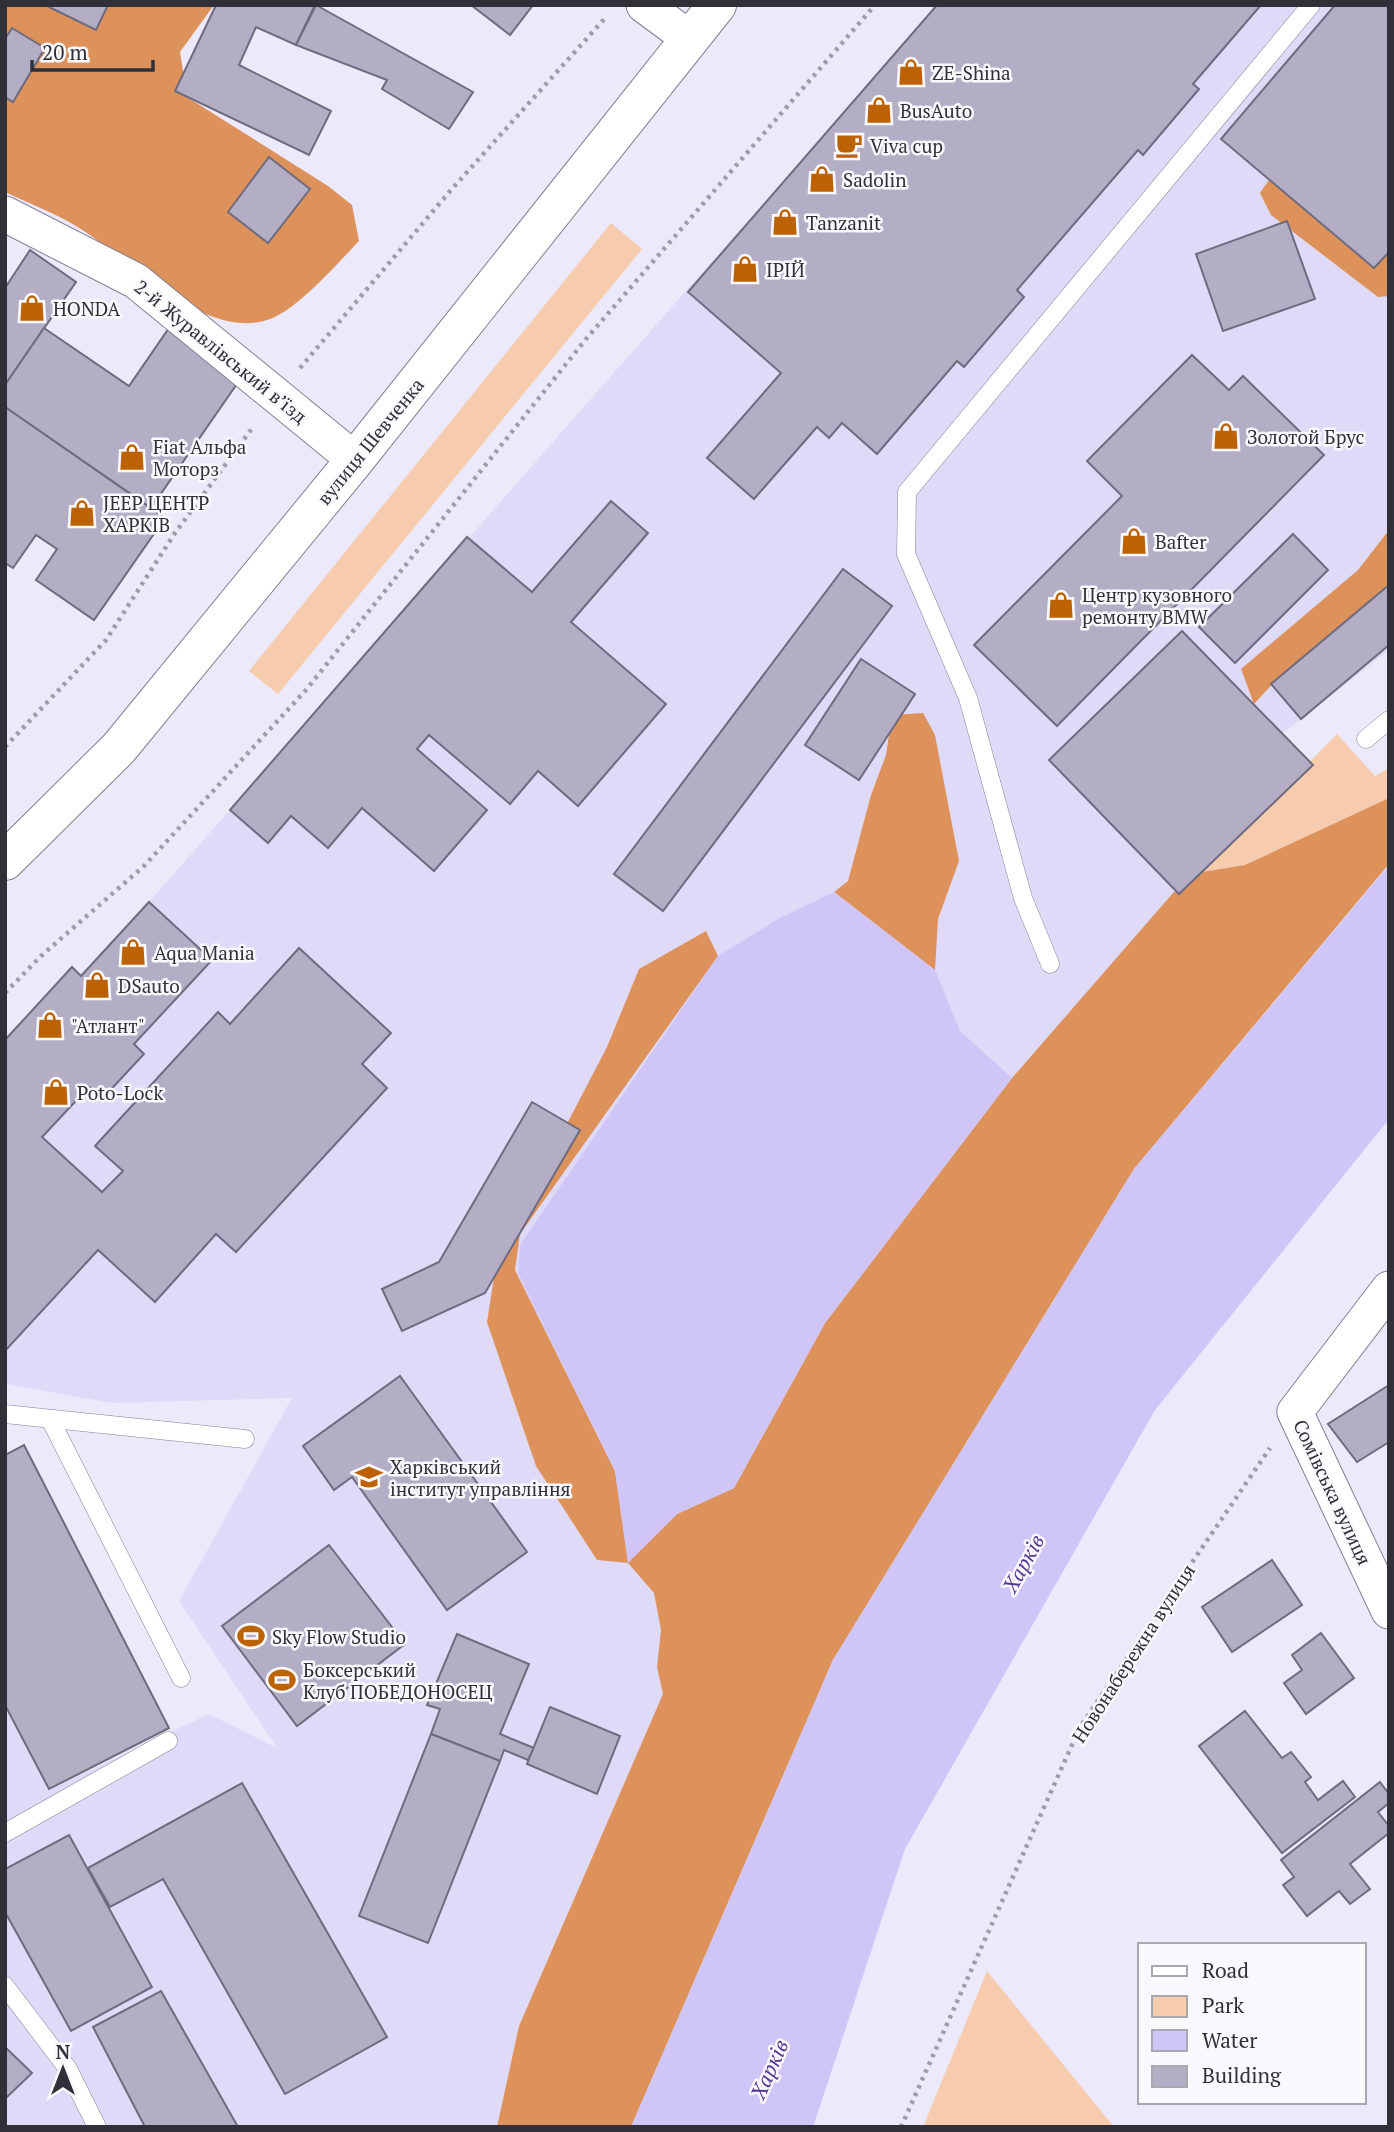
<svg xmlns="http://www.w3.org/2000/svg" width="1394" height="2132" font-family="'PT Serif',serif">
<rect width="100%" height="100%" fill="#ece9fb"/>
<polygon fill="#e0daf9" points="937,5 1389,5 1389,650 1283,733 1313,765 1012,1078 519,2026 497,2127 5,2127 5,1699 53,1788 209,1714 277,1748 179,1601 292,1398 113,1403 5,1384 5,1039 72,967 81,976 149,902"/>
<g fill="#f6cbae">
<polygon points="611,223 642,249 278,694 249,671"/>
<polygon points="1337,734 1375,776 1389,768 1389,798 1245,865 1202,872"/>
<polygon points="987,1971 1114,2127 923,2127"/>
</g>
<g fill="#de925b">
<path d="M5 5H214L180 52 187 97 328 186 352 205 359 241C338 263 298 309 270 319 208 342 133 264 87 233 63 216 32 205 5 192Z"/>
<polygon points="1275,171 1389,211 1389,296 1378,297 1271,215 1260,193"/>
<polygon points="1389,530 1389,585 1277,679 1254,704 1241,669 1358,570"/>
<polygon points="923,713 935,735 959,861 938,919 935,970 834,892 848,881 871,795 886,755 892,715"/>
<polygon points="1389,798 1389,864 1134,1169 833,1660 631,2127 497,2127 519,2026 663,1694 657,1667 661,1630 654,1593 628,1563 597,1560 536,1466 487,1322 497,1258 607,1047 639,969 706,931 718,956 520,1234 515,1270 615,1471 628,1562 677,1514 734,1488 825,1323 1012,1078 1173,893 1202,872 1245,865"/>
</g>
<g fill="#d0c5f7">
<polygon points="1389,865 1389,1119 1155,1410 905,1849 813,2127 631,2127 833,1660 1134,1169"/>
<polygon points="834,892 935,970 960,1031 1012,1078 825,1323 734,1488 677,1514 628,1563 615,1471 518,1273 520,1245 718,956 780,918"/>
</g>
<g fill="#b3aec5" stroke="#6f6b7f" stroke-width="2">
<polygon points="45,5 108,5 96,30"/>
<polygon points="216,5 315,5 296,45 256,27 239,65 331,111 309,155 175,91"/>
<polygon points="316,5 473,92 449,129 382,89 387,80 296,45"/>
<polygon points="471,5 533,5 510,35"/>
<polygon points="937,5 1261,5 1193,84 1199,89 1143,155 1138,150 1017,290 1024,297 964,367 957,361 877,454 842,423 829,438 817,427 754,499 707,458 781,373 688,292"/>
<polygon points="1335,5 1389,5 1389,252 1374,268 1221,139"/>
<polygon points="12,28 45,48 13,102 5,97 5,39"/>
<polygon points="269,157 310,189 268,243 228,212"/>
<polygon points="1287,221 1315,299 1223,331 1196,254"/>
<polygon points="30,250 76,282 5,385 5,288"/>
<polygon points="44,328 129,386 169,328 241,378 151,508 5,407 5,385"/>
<polygon points="1192,355 1229,390 1243,376 1324,455 1057,726 974,645 1122,496 1087,461"/>
<polygon points="5,407 165,518 94,620 36,580 57,549 36,535 13,568 5,563"/>
<polygon points="611,501 648,533 571,622 666,704 578,806 538,771 510,804 429,735 417,749 487,810 434,871 362,808 328,848 291,816 268,843 230,810 467,537 532,592"/>
<polygon points="1293,534 1328,570 1235,663 1199,627"/>
<polygon points="843,569 892,606 663,911 614,874"/>
<polygon points="1389,585 1389,645 1301,719 1271,684"/>
<polygon points="1182,631 1313,765 1179,894 1049,760"/>
<polygon points="861,659 915,694 859,780 805,745"/>
<polygon points="149,902 212,960 134,1044 144,1054 102,1099 89,1087 42,1137 102,1192 123,1171 95,1146 218,1012 230,1024 299,948 391,1033 362,1064 387,1088 236,1252 216,1234 155,1302 98,1250 5,1351 5,1040 72,967 81,976"/>
<polygon points="532,1102 580,1130 485,1293 402,1331 382,1289 439,1262"/>
<polygon points="400,1376 527,1552 447,1610 352,1477 334,1490 303,1446"/>
<polygon points="1389,1385 1389,1442 1357,1462 1328,1424"/>
<polygon points="24,1445 169,1728 49,1789 5,1705 5,1455"/>
<polygon points="329,1545 405,1644 297,1726 222,1626"/>
<polygon points="1272,1560 1302,1605 1232,1652 1202,1607"/>
<polygon points="1321,1633 1354,1678 1306,1714 1284,1683 1302,1670 1292,1655"/>
<polygon points="457,1634 529,1664 500,1734 534,1748 528,1760 504,1750 500,1761 431,1734 440,1709 427,1705"/>
<polygon points="550,1707 620,1736 597,1794 527,1764"/>
<polygon points="1245,1711 1282,1758 1291,1752 1311,1777 1305,1782 1318,1800 1343,1781 1355,1797 1282,1853 1199,1746"/>
<polygon points="431,1734 500,1761 428,1943 359,1916"/>
<polygon points="1380,1782 1389,1794 1389,1803 1378,1812 1389,1826 1389,1833 1350,1864 1370,1889 1350,1904 1339,1891 1307,1916 1283,1885 1294,1877 1281,1860"/>
<polygon points="242,1783 387,2037 285,2094 163,1879 110,1907 88,1868"/>
<polygon points="69,1835 152,1987 71,2031 5,1912 5,1869"/>
<polygon points="161,1991 238,2127 145,2127 93,2027"/>
<polygon points="5,2047 32,2073 5,2099"/>
</g>
<g fill="none" stroke-linecap="round" stroke-linejoin="round">
<defs>
<g id="lane">
<polyline points="1366,739 1389,720"/>
<polyline points="1050,964 1023,898 968,698 906,554 907,492 1311,5"/>
<polyline points="5,1414 245,1439"/>
<polyline points="50,1419 181,1678"/>
<polyline points="5,1833 168,1741"/>
<polyline points="5,1986 68,2069 97,2127"/>
</g>
<g id="street">
<polyline points="644,5 690,39"/>
<polyline points="5,214 136,281 355,460"/>
<polyline points="1389,1289 1295,1412 1389,1611"/>
</g>
<polyline id="primary" points="5,861 119,748 355,460 717,5"/>
</defs>
<use href="#lane" stroke="#847f94" stroke-width="19"/>
<use href="#street" stroke="#847f94" stroke-width="37"/>
<use href="#primary" stroke="#847f94" stroke-width="40"/>
<g stroke="#a09dab" stroke-width="4.5" stroke-dasharray="3.5 5" stroke-linecap="butt">
<polyline points="300,368 451,190 607,16"/>
<polyline points="5,747 106,640 175,533 253,427"/>
<polyline points="5,993 41,956 144,866 306,690 586,339 875,5"/>
<polyline points="901,2127 1080,1727 1270,1448"/>
</g>
<use href="#lane" stroke="#fff" stroke-width="18"/>
<use href="#street" stroke="#fff" stroke-width="35"/>
<use href="#primary" stroke="#fff" stroke-width="38"/>
</g>
<defs>
<symbol id="shop-bare" viewBox="-9 -9 18 18"><path d="M-5-2.5h2.3a2.7 3.5 0 0 1 5.4 0H5L5.5 6h-11ZM-1.5-2.5h3a1.5 2.3 0 0 0-3 0Z" fill="#bc6203" stroke="#f9f8fd" stroke-width="2.5" paint-order="stroke"/></symbol>
<symbol id="cafe-bare" viewBox="-9 -9 18 18"><path d="M-5.5-4.5H6V0H3Q3 3.5 0 3.5H-2.5Q-5.5 3.5-5.5 0ZM3-3.2v2h1.7v-2ZM-6 4.5H4V6H-6Z" fill="#bc6203" stroke="#f9f8fd" stroke-width="2.5" paint-order="stroke"/></symbol>
<symbol id="university-bare" viewBox="-9 -9 18 18"><path d="M0-5L7-2L0 1L-7-2ZM-4 1L0 2.5L4 1V4Q0 6-4 4Z" fill="#bc6203" stroke="#f9f8fd" stroke-width="2.5" paint-order="stroke"/></symbol>
<symbol id="stadium-bare" viewBox="-9 -9 18 18"><path d="M0-5a6.5 5 0 1 0 0 10a6.5 5 0 1 0 0-10ZM-3.5-1.8h7v3.6h-7Z" fill="#bc6203" stroke="#f9f8fd" stroke-width="2.5" paint-order="stroke"/></symbol>
</defs>
<g fill-rule="evenodd">
<use href="#shop-bare" x="892" y="53" width="38" height="38"/>
<use href="#shop-bare" x="860" y="91" width="38" height="38"/>
<use href="#cafe-bare" x="830" y="126" width="38" height="38"/>
<use href="#shop-bare" x="803" y="160" width="38" height="38"/>
<use href="#shop-bare" x="766" y="203" width="38" height="38"/>
<use href="#shop-bare" x="726" y="250" width="38" height="38"/>
<use href="#shop-bare" x="13" y="289" width="38" height="38"/>
<use href="#shop-bare" x="1207" y="417" width="38" height="38"/>
<use href="#shop-bare" x="113" y="438" width="38" height="38"/>
<use href="#shop-bare" x="63" y="494" width="38" height="38"/>
<use href="#shop-bare" x="1115" y="522" width="38" height="38"/>
<use href="#shop-bare" x="1042" y="586" width="38" height="38"/>
<use href="#shop-bare" x="114" y="933" width="38" height="38"/>
<use href="#shop-bare" x="78" y="966" width="38" height="38"/>
<use href="#shop-bare" x="31" y="1006" width="38" height="38"/>
<use href="#shop-bare" x="37" y="1073" width="38" height="38"/>
<use href="#university-bare" x="350" y="1458" width="38" height="38"/>
<use href="#stadium-bare" x="232" y="1617" width="38" height="38"/>
<use href="#stadium-bare" x="263" y="1661" width="38" height="38"/>
</g>
<g text-anchor="middle" dominant-baseline="central" stroke-width="5" stroke-linejoin="round" paint-order="stroke">
<g font-size="19" fill="#313038" stroke="#f9f8fd" text-anchor="start">
<text x="932" y="72">ZE-Shina</text>
<text x="900" y="110">BusAuto</text>
<text x="870" y="145">Viva cup</text>
<text x="843" y="179">Sadolin</text>
<text x="806" y="222">Tanzanit</text>
<text x="766" y="269">ІРІЙ</text>
<text x="53" y="308">HONDA</text>
<text x="1247" y="436">Золотой Брус</text>
<text x="153" y="446">Fiat Альфа<tspan x="153" dy="22">Моторз</tspan></text>
<text x="103" y="502">JEEP ЦЕНТР<tspan x="103" dy="22">ХАРКІВ</tspan></text>
<text x="1155" y="541">Bafter</text>
<text x="1082" y="594">Центр кузовного<tspan x="1082" dy="22">ремонту BMW</tspan></text>
<text x="154" y="952">Aqua Mania</text>
<text x="118" y="985">DSauto</text>
<text x="71" y="1025">"Атлант"</text>
<text x="77" y="1092">Poto-Lock</text>
<text x="390" y="1466">Харківський<tspan x="390" dy="22">інститут управління</tspan></text>
<text x="272" y="1636">Sky Flow Studio</text>
<text x="303" y="1669">Боксерський<tspan x="303" dy="22">Клуб ПОБЕДОНОСЕЦ</tspan></text>
</g>
<g font-size="19" fill="#313038" stroke="#f9f8fd">
<text transform="translate(221 351) rotate(39)">2-й Журавлівський в’їзд</text>
<text transform="translate(370 441) rotate(-51)">вулиця Шевченка</text>
<text transform="translate(1333 1492) rotate(65)">Сомівська вулиця</text>
<text transform="translate(1133 1653) rotate(-57)">Новонабережна вулиця</text>
</g>
<g font-size="21" font-style="italic" fill="#573794" stroke="#f9f8fd">
<text transform="translate(1023 1563) rotate(-61)">Харків</text>
<text transform="translate(769 2069) rotate(-66)">Харків</text>
</g>
</g>
<rect width="1394" height="2132" fill="none" stroke="#313038" stroke-width="14"/>
<rect x="1138" y="1943" width="228" height="161" fill="#f9f8fd" stroke="#a9a8ae" stroke-width="2"/>
<rect x="1152" y="1966" width="35" height="10" fill="#ffffff" stroke="#a9a8ae" stroke-width="2"/>
<text x="1202" y="1978" font-size="21" fill="#313038">Road</text>
<rect x="1152" y="1996" width="35" height="21" fill="#f6cbae" stroke="#a9a8ae" stroke-width="2"/>
<text x="1202" y="2013" font-size="21" fill="#313038">Park</text>
<rect x="1152" y="2030" width="35" height="21" fill="#d0c5f7" stroke="#a9a8ae" stroke-width="2"/>
<text x="1202" y="2048" font-size="21" fill="#313038">Water</text>
<rect x="1152" y="2066" width="35" height="21" fill="#b3aec5" stroke="#a9a8ae" stroke-width="2"/>
<text x="1202" y="2083" font-size="21" fill="#313038">Building</text>
<g transform="translate(63 2069)" stroke="#f9f8fd" stroke-width="5" paint-order="stroke">
<path d="M0-5L12 26L0 18L-12 26Z" fill="#313038"/>
<text y="-10" font-size="19" font-weight="bold" text-anchor="middle" fill="#313038">N</text>
</g>
<path d="M32 60v10h121v-10" fill="none" stroke="#313038" stroke-width="3.5"/>
<text x="42" y="60" font-size="21" fill="#313038" stroke="#f9f8fd" stroke-width="5" paint-order="stroke">20 m</text>
</svg>
